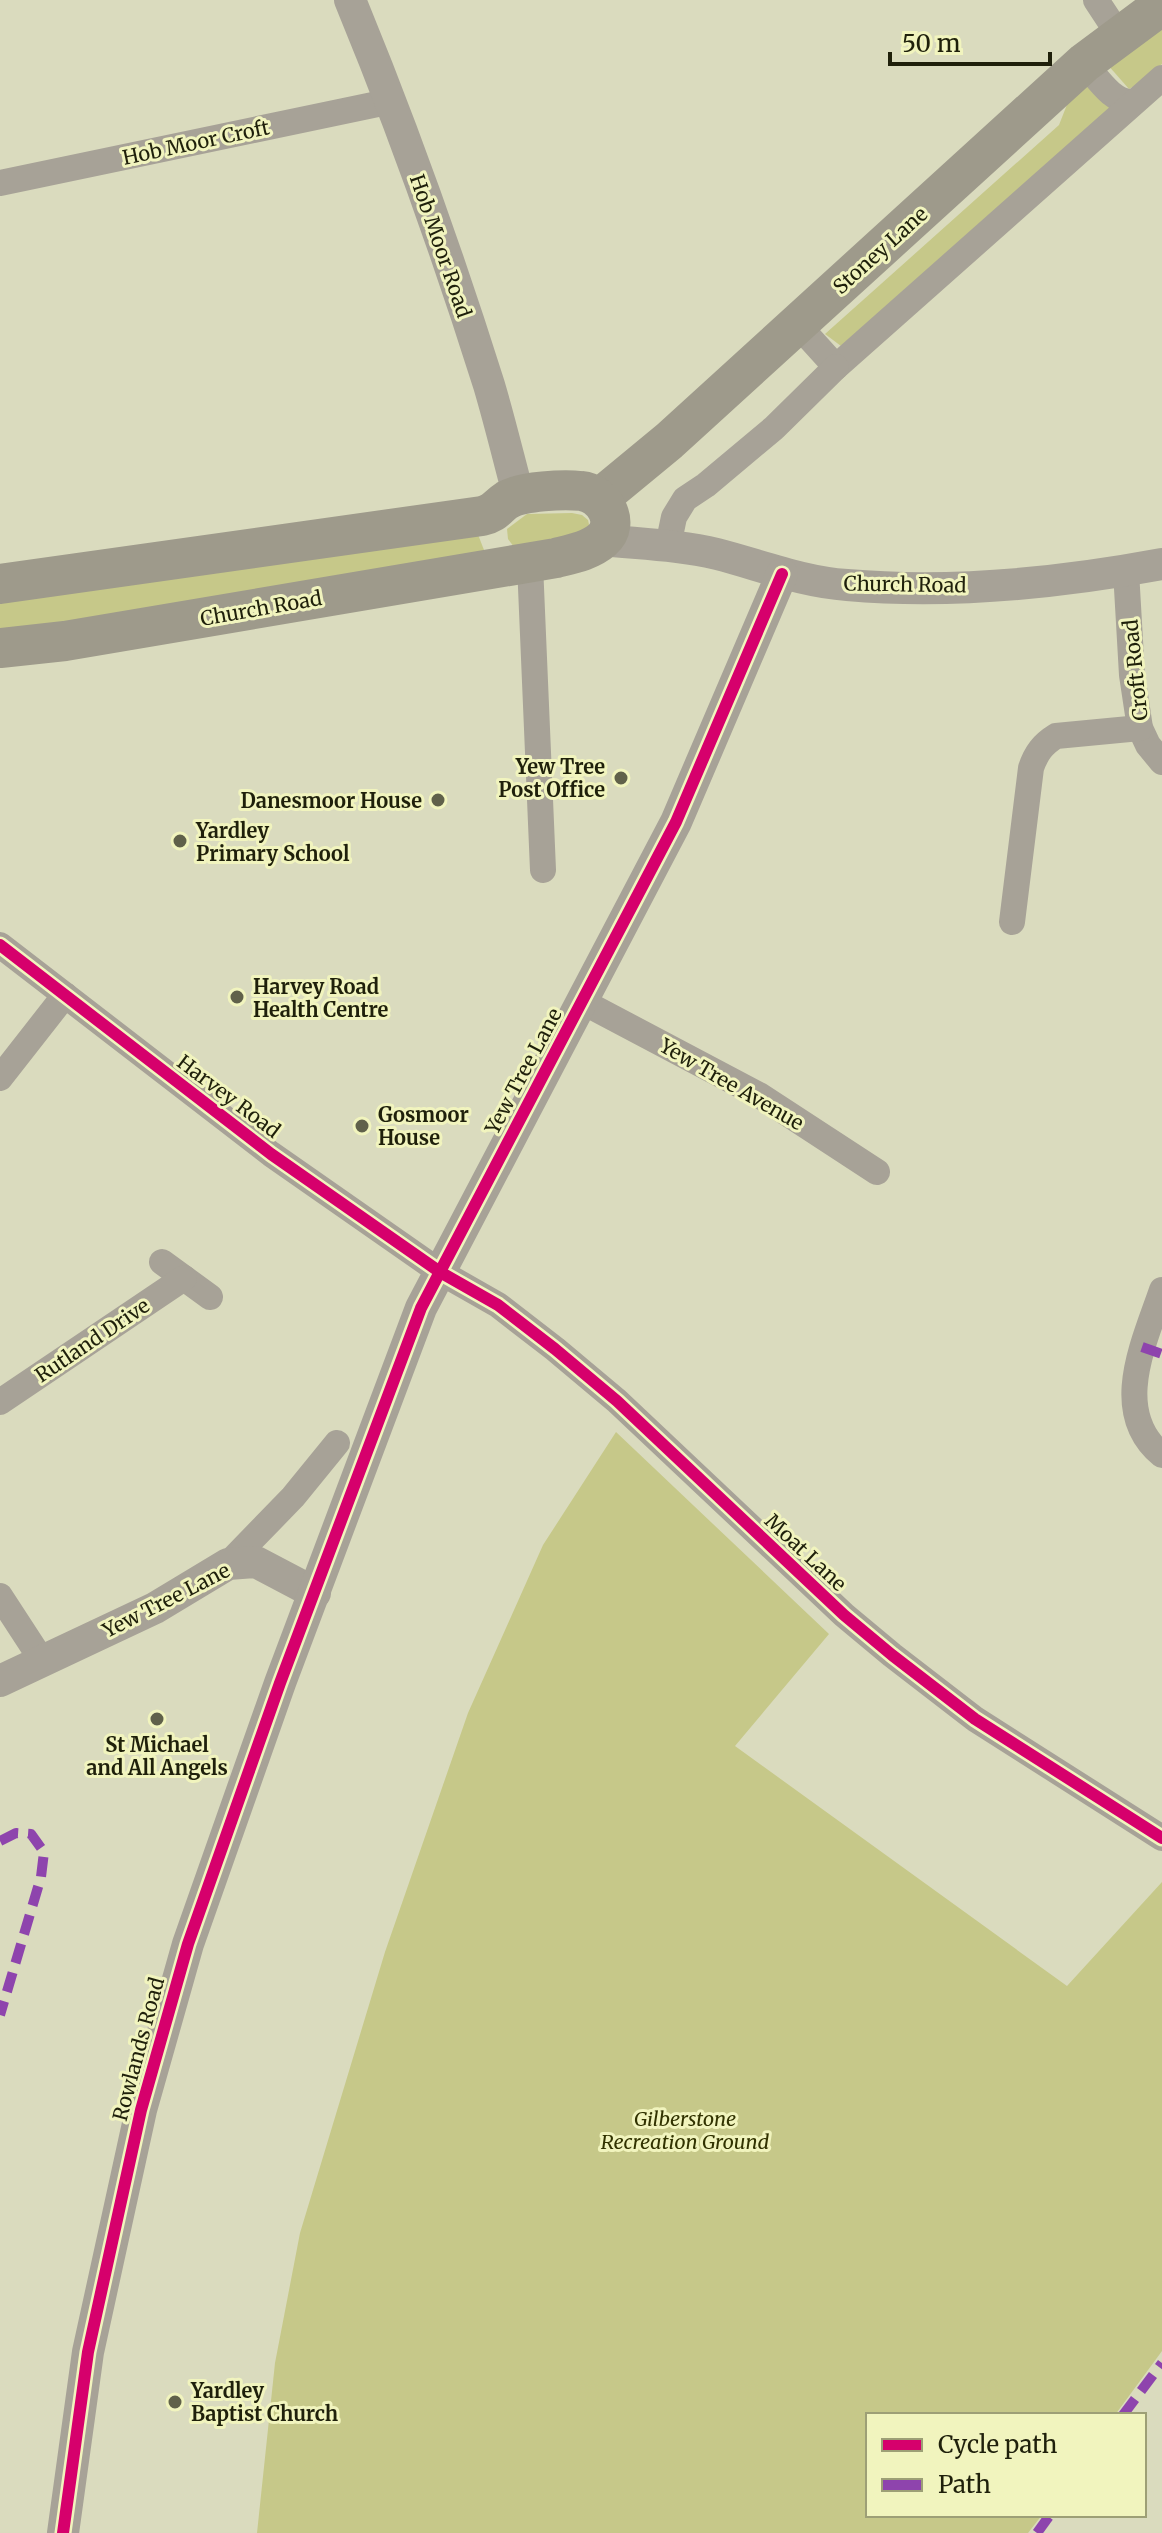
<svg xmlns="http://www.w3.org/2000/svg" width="1162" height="2533" font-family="Merriweather,serif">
<rect width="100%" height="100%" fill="#dadbbe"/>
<g fill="#c6c889">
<polygon points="1162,21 1162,64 1138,84 1129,89 1107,64"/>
<polygon points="1087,82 1111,107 841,346 825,334 1059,125 1070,97"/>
<polygon points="572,513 582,515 588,520 590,529 584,536 514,547 508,539 507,529 527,514"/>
<polygon points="477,532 484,550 485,559 0,632 0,601"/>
<polygon points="616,1432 829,1634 735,1746 1067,1986 1162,1882 1162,2351 1115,2415 868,2415 868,2515 1042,2515 1028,2533 257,2533 275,2363 300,2233 385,1952 468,1713 543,1545"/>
</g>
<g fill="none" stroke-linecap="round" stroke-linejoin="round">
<g stroke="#a7a297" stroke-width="26">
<polyline points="1096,0 1119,35"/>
<path d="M1084 63C1097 77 1112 103 1133 102"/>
<polyline points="0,183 392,101"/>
<polyline points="797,324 836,367 1162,78"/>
<polyline points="668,546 674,517 685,499 706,485 774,428 836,367"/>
<polyline points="530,564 543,870"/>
<polyline points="1126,571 1132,675 1140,728 1148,745 1162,762"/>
<path d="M1012 922 1031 768C1036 753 1043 744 1056 736L1140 728"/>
<polyline points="0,945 271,1154 440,1272 498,1305 555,1349 617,1401 844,1615 892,1655 975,1719 1162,1838"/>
<polyline points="583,1002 759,1095 877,1172"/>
<polyline points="0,1078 65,995"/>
<polyline points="162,1262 210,1297"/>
<path d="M1162 1290C1144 1343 1110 1412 1162 1455"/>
<polyline points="0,1402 184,1278"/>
<polyline points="228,1564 293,1497 337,1443"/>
<polyline points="0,1596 43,1662"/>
</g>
<g stroke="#a7a297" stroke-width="32">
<path d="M350 0C402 126 448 255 489 385 500 422 509 460 519 497"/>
<path d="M602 540C641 544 680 545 717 554 760 565 802 582 847 585 951 594 1060 583 1162 564"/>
<polyline points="0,1681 155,1608 228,1564 256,1562 315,1593"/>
<polyline points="63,2533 88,2352 141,2110 188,1944 280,1683 421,1308 676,822 782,574"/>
</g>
<g stroke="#9e9a8b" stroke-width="40">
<polyline points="600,498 669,441 1084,63 1162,5"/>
<path d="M0 584 482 516C497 512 496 507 507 500 522 491 564 489 581 491 603 493 622 523 602 540 589 551 572 554 556 558L65 641 0 648"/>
</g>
<g stroke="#8e44ad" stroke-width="10" stroke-dasharray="20 10" stroke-linecap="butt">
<polyline points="1142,1347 1162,1354"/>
<polyline points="0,1841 16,1833 31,1834 44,1852 41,1877 0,2015"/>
<polyline points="1123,2415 1162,2363"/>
<polyline points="1037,2533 1050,2515"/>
</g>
<defs>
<g id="cycleway">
<polyline points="0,945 271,1154 440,1272 498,1305 555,1349 617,1401 844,1615 892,1655 975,1719 1162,1838"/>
<polyline points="63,2533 88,2352 141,2110 188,1944 280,1683 421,1308 676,822 782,574"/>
</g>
</defs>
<use href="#cycleway" stroke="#f1f4be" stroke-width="17"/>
<use href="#cycleway" stroke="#d6006c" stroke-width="12"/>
</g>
<g fill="#60614a" stroke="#f1f4be" stroke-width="3">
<circle cx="621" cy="778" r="8"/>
<circle cx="438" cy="800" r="8"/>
<circle cx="180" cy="841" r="8"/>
<circle cx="237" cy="997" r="8"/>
<circle cx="362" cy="1126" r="8"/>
<circle cx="157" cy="1719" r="8"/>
<circle cx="175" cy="2402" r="8"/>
</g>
<g text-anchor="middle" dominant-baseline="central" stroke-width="6" stroke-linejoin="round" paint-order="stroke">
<g font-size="20" fill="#1f200b" stroke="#f1f4be">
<text transform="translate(196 142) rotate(-12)">Hob Moor Croft</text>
<text transform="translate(441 246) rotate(71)">Hob Moor Road</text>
<text transform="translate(880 250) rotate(-42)">Stoney Lane</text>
<text transform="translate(905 584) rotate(1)">Church Road</text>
<text transform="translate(261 608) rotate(-10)">Church Road</text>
<text transform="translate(1135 670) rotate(-96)">Croft Road</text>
<text transform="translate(523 1071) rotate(-62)">Yew Tree Lane</text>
<text transform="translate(732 1084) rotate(30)">Yew Tree Avenue</text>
<text transform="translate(229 1096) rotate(37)">Harvey Road</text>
<text transform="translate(92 1340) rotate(-34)">Rutland Drive</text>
<text transform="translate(806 1552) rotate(43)">Moat Lane</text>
<text transform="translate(166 1600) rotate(-27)">Yew Tree Lane</text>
<text transform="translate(138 2049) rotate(-75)">Rowlands Road</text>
</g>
<g font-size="20" font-weight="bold" fill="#1f200b" stroke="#f1f4be" text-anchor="start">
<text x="605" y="766" text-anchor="end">Yew Tree<tspan x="605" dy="23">Post Office</tspan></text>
<text x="422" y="800" text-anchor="end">Danesmoor House</text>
<text x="196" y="830">Yardley<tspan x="196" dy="23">Primary School</tspan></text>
<text x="253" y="986">Harvey Road<tspan x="253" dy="23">Health Centre</tspan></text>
<text x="378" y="1114">Gosmoor<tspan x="378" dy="23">House</tspan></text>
<text x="157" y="1744" text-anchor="middle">St Michael<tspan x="157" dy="23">and All Angels</tspan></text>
<text x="191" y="2390">Yardley<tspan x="191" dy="23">Baptist Church</tspan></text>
</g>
<g font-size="20" font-style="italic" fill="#313200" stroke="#f1f4be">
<text x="685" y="2118">Gilberstone<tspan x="685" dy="23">Recreation Ground</tspan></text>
</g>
</g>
<rect x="866" y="2413" width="280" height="104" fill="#f1f4be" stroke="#9d9f76" stroke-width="2"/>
<rect x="882" y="2439" width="40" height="12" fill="#d6006c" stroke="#9d9f76" stroke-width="2"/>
<text x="938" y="2453" font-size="24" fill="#1f200b">Cycle path</text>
<rect x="882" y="2479" width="40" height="12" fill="#8e44ad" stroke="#9d9f76" stroke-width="2"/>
<text x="938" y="2493" font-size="24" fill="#1f200b">Path</text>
<path d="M890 52v12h160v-12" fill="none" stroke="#1f200b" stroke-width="4"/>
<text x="902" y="52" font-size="24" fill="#1f200b" stroke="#f1f4be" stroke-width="6" paint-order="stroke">50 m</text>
</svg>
